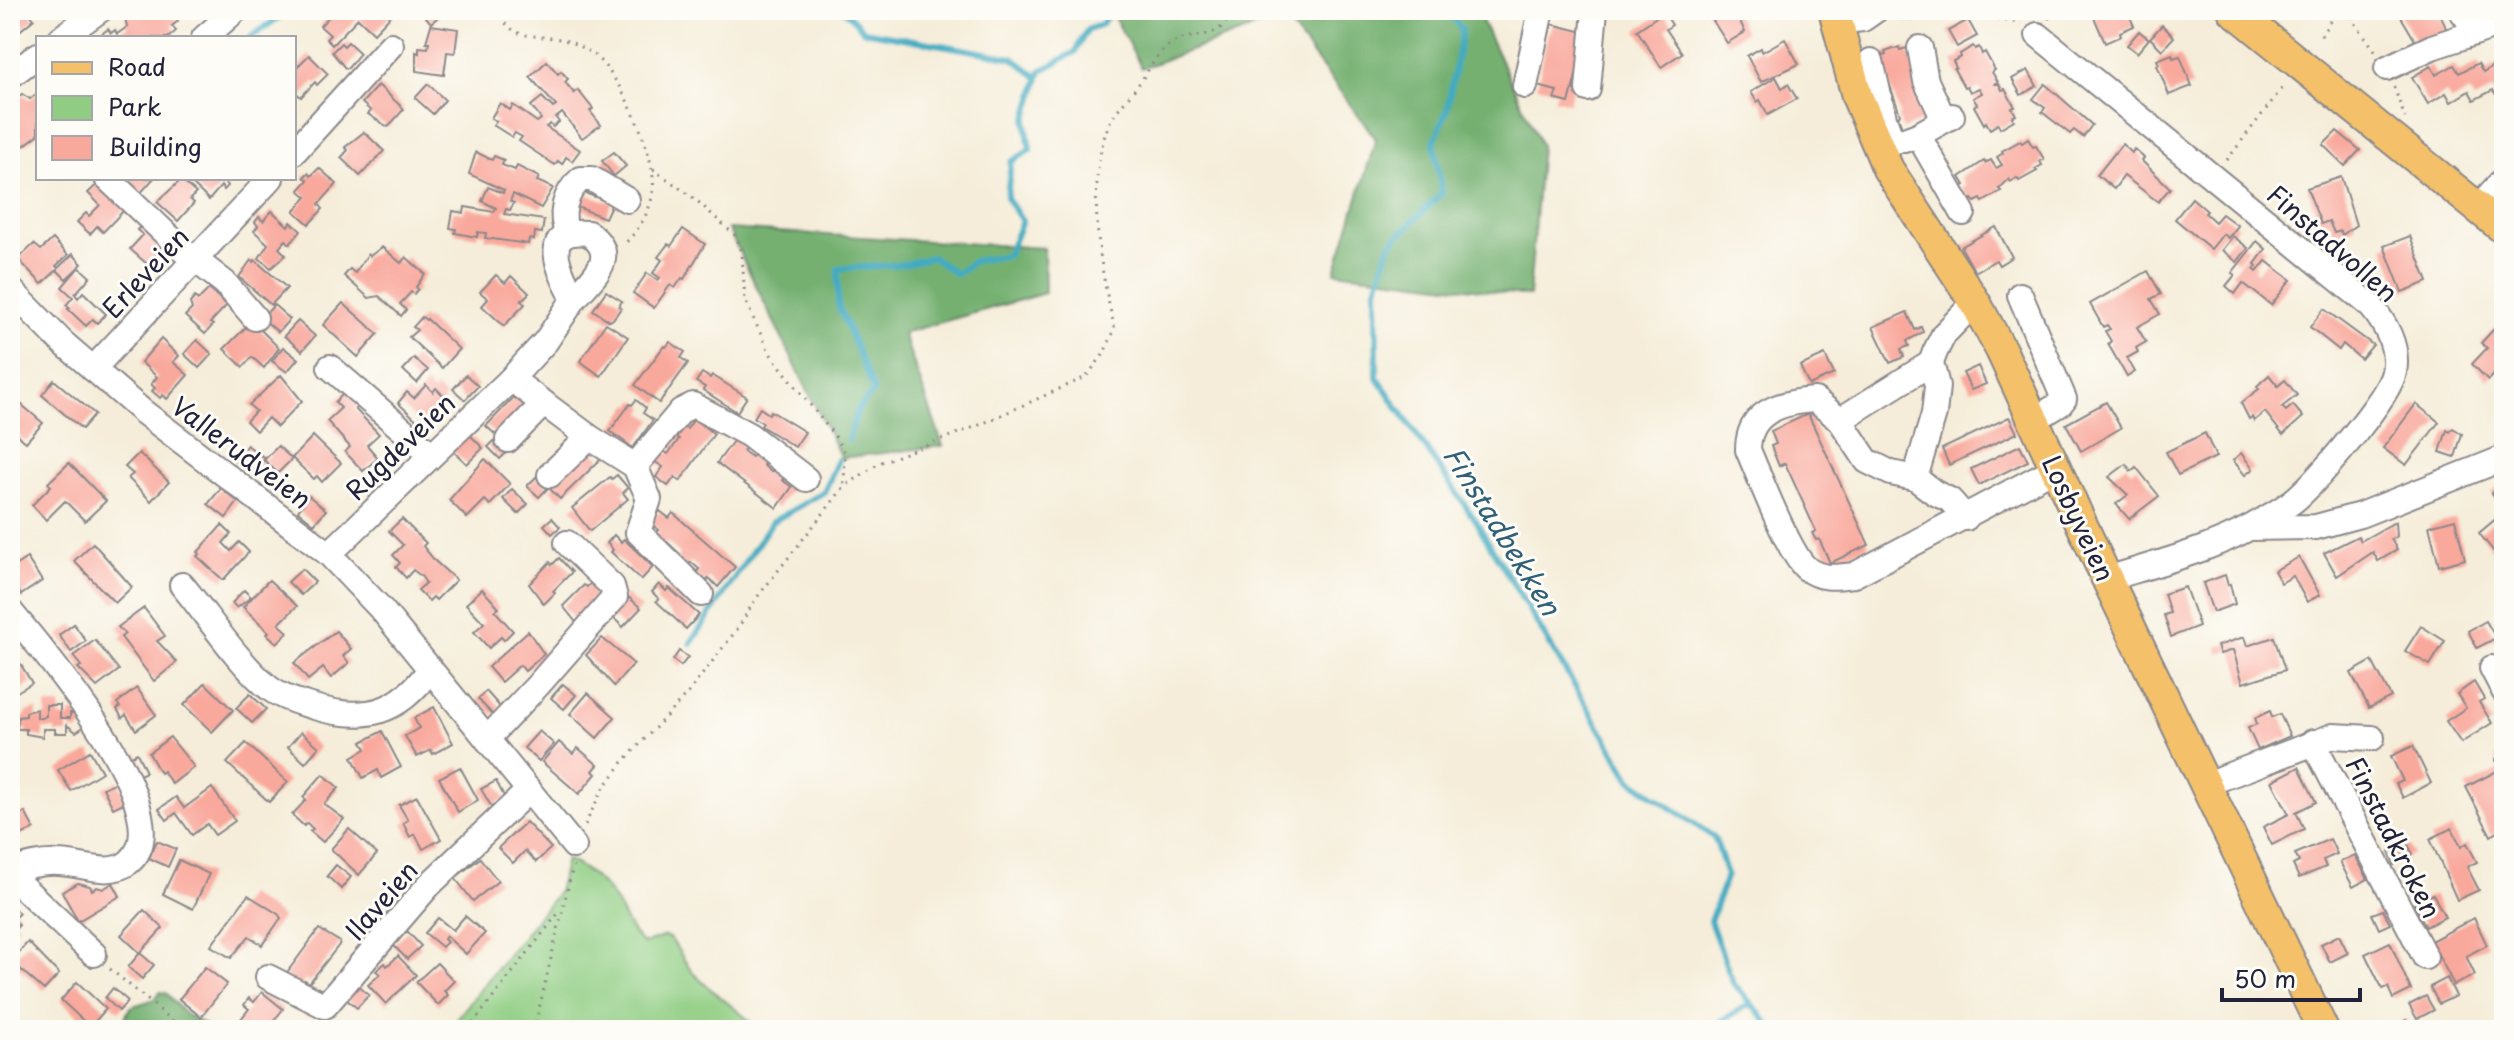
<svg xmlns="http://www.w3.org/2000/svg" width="2514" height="1040" font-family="'Playpen Sans',sans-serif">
<rect width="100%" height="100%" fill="#fdfcf7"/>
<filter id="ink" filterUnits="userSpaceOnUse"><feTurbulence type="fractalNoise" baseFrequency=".0125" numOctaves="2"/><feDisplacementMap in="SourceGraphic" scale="16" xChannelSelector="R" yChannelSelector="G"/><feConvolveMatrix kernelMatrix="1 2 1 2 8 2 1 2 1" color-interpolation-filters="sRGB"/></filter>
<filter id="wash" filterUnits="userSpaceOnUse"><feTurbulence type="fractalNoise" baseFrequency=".006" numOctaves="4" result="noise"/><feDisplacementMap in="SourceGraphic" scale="32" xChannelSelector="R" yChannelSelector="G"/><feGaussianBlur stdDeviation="1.8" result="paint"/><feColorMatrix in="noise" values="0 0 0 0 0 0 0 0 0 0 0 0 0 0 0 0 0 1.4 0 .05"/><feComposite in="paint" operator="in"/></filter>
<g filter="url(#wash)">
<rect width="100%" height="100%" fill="#f5edd9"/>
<path fill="#90cd83" stroke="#59785f" stroke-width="2" d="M566 859C586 869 603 881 615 901 624 915 630 934 644 944L665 936 671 939 692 972 707 986 761 1030H448L558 892Z"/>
<g fill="#74b071" stroke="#4b6956" stroke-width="2">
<polygon points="1110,10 1477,10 1541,145 1529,296 1335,272 1376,139 1284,17 1142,68"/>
<polygon points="728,229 1044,248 1045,293 903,333 943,446 841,458"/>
<polygon points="160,992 166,993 184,1013 213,1030 119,1030 130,1007 155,999"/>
</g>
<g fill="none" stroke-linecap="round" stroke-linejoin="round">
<g stroke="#42abc2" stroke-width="6">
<polyline points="844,10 864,31 1013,58 1039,78"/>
<polyline points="1447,10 1462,30 1447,110 1434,142 1442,193 1390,244 1376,289 1377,377 1475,520 1631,780 1715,838 1727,875 1710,921 1733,983 1774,1030"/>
<polyline points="250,38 289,10"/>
<polyline points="848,440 858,409 874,391 838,305 838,269 905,264 932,257 956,274 974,261 1008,255 1022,221 1007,198 1011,162 1030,150 1026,121 1041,71 1075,52 1087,30 1102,24 1111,10"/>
<polyline points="691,643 772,522 824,492 838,460"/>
<polyline points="1707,1030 1751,1003"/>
</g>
</g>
<g id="blocks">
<g fill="#f9a89c">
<polygon points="10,10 27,10 34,19 10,39"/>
<polygon points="134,10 169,10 178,21 172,26 176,31 168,38 97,38 108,29 111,33 115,30 117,34 127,27 125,17"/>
<polygon points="335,10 390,10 393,13 374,33 358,18 332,45 326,39 330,35 320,26"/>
<polygon points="420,10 446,10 431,23"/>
<polygon points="1706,10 1735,10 1745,32 1727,43"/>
<polygon points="2091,10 2127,10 2134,26 2120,32 2121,36 2105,43"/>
<polygon points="2397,10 2439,10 2447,31 2430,40 2427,35 2416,42"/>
<polygon points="1664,12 1672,25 1666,29 1682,53 1661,67 1637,30"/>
<polygon points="1968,20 1977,36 1957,47 1948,31"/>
<polygon points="1552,24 1587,33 1569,103 1554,99 1557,91 1537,86 1548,32 1550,32"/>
<polygon points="431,25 458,29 455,53 447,52 444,75 416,71 416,52 419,53 419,47 428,48 429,42 426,42"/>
<polygon points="2162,25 2174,37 2162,50 2150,38"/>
<polygon points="2139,31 2149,39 2137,53 2127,45"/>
<polygon points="1785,39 1799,64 1761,82 1747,56 1761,48 1762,52"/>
<polygon points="348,42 360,53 348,68 345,68 332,52 341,43 344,46"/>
<polygon points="1973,46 1975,49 1979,47 1982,54 1985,52 1995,70 1992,72 1998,82 1994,84 1999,84 2002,90 2005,89 2015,107 2012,108 2016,115 2012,117 2014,120 2000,128 1998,124 1990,129 1986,122 1984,124 1974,106 1977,104 1973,98 1982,93 1979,88 1970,92 1967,86 1964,87 1954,69 1956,68 1953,61 1961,57 1960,54"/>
<polygon points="1899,47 1900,50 1907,48 1932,117 1903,129 1898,117 1900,114 1880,57 1886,55 1885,52"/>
<polygon points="2172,54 2173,58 2180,56 2192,86 2169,95 2157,65 2159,64 2157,60"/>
<polygon points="309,55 328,74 317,85 315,82 301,97 294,91 294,70"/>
<polygon points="547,61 558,74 561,71 568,79 565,82 574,93 578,90 585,99 593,109 590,111 601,125 582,138 562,113 556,118 559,122 553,127 550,124 546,127 580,150 572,161 566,157 562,164 558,161 555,165 519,141 522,137 515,133 512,137 493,125 496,121 491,118 500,103 510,110 513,105 537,122 541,119 531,106 542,97 553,108 556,106 530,77"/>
<polygon points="2501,61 2504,67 2504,95 2498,98 2493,90 2474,100 2469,91 2451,102 2446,93 2428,104 2412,77 2431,66 2436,75 2454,65 2459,73 2478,63 2483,72"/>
<polygon points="2028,70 2037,86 2021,95 2012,79"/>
<polygon points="1776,77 1782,88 1788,84 1797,99 1768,115 1760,100 1757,102 1751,92"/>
<polygon points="428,84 445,100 433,114 415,98"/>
<polygon points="2045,84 2092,125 2083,137 2074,130 2070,134 2042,112 2045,108 2033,99"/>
<polygon points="378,85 404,109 388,127 368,114 371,111 362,103"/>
<polygon points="38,93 38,135 22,147 18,141 12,146 10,103 22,94 30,99"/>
<polygon points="2337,131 2360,150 2345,166 2323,145"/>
<polygon points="364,132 384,151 360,176 341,158 348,150 345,147"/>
<polygon points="2028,139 2033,147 2036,146 2044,159 2040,161 2042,165 2035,169 2037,171 2019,181 2017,178 2011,182 2009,179 1999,189 2001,191 1983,202 1981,199 1975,202 1972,199 1969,201 1961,187 1965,185 1960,177 1984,161 1985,163 1991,160 1996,168 2002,165 1997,157 2003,153 2002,151 2020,141 2022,143"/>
<polygon points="2122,144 2132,153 2134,149 2144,158 2142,161 2170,188 2158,202 2124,176 2114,189 2097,175"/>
<polygon points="476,152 492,160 494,156 504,160 502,165 515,170 517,166 539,177 537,181 553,188 541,208 513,194 510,201 514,203 510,210 506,209 504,214 544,220 542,233 535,232 534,240 529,239 528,244 485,238 486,233 478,232 477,237 455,233 456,229 450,228 453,211 464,213 465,207 494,212 496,208 482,201 488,187 503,193 504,190 469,174"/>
<polygon points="614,152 626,166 614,176 602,161"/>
<polygon points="319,168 337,184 319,204 323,209 309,224 294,211 307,197 299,190 308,180 304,177 308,173 311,176"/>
<polygon points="2341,177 2356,225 2342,235 2341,231 2334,233 2329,221 2321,224 2307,188"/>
<polygon points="120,178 154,178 138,196"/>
<polygon points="196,178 222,178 228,186 224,190 221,186 209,200 191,183"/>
<polygon points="103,179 129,205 103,232 97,226 90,234 77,222 86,213 89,216 100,205 88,193"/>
<polygon points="181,180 196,193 190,199 194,203 178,221 157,202"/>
<polygon points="579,191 612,203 605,218 572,205"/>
<polygon points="2192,198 2207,211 2205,213 2215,222 2222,214 2238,226 2228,238 2223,234 2211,249 2175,219"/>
<polygon points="272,211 288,226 291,222 301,231 290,244 286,240 279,248 286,255 271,268 259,258 268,244 254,231 258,226 255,222 259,217 263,221"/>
<polygon points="146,221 165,245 147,264 130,249 143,235 137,230"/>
<polygon points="1996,227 2012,257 1999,265 1996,260 1975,272 1961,247"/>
<polygon points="683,229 705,244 684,279 682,278 675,288 670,285 654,308 633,293 647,273 658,280 660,278 653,273 662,260 658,257 668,244 671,246"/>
<polygon points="2233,236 2248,248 2237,262 2222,250"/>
<polygon points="2410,236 2428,282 2402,292 2384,246"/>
<polygon points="53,239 68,255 56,266 58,268 73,254 82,264 66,279 57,270 42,284 18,259 34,244 41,250"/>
<polygon points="2257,241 2266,249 2255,264 2257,266 2254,269 2257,272 2266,261 2291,280 2271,305 2243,283 2235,294 2226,286 2235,275 2232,273"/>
<polygon points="382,247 401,263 406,257 425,274 416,287 418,289 414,294 411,292 400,304 406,310 401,316 379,296 369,298 344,276 350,269 355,273 368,254 370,256"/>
<polygon points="251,260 253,262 255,260 287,288 271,305 239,277"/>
<polygon points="79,267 90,277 75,294 78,298 83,292 106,314 97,323 93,319 86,326 68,309 70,308 66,305 73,297 62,287"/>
<polygon points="2148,271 2161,294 2151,299 2160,314 2137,327 2146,342 2136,348 2138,352 2127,358 2135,372 2127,377 2108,344 2111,341 2105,331 2110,329 2107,325 2103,327 2090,304"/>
<polygon points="496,275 505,283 511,276 529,293 521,301 525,304 504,326 482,306 488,299 480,292"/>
<polygon points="209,289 227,305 210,323 213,325 205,334 185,316 192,309 190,303 195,297 198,300"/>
<polygon points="606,291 622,301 619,306 621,308 613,319 610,321 593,310"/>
<polygon points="343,303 378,334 358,357 323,325"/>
<polygon points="274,305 290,319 278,332 262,318"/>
<polygon points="2324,309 2373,345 2361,359 2343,344 2339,350 2310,327"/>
<polygon points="1907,312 1915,330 1921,327 1923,332 1907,341 1909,346 1901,349 1904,357 1890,363 1873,327"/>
<polygon points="422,317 426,320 427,319 459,349 442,368 409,337 417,330 413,327"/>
<polygon points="2504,318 2504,363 2488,380 2472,364 2487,348 2481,343"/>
<polygon points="252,321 279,348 264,368 252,357 243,367 224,349"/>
<polygon points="298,321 315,336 302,351 284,336"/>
<polygon points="606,323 628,337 601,376 580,361"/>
<polygon points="161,339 179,356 173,362 188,375 167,399 163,395 160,398 152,391 155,388 151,384 157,377 141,362"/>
<polygon points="197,340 212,354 199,368 184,354"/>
<polygon points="670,342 685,352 681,358 688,363 659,403 635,385 664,346 666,347"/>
<polygon points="283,347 298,359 287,372 272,361"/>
<polygon points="1825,355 1834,374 1809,385 1800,366"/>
<polygon points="414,358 428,370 417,383 403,370"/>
<polygon points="1978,366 1986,384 1971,390 1963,373"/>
<polygon points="702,373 710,378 712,375 747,397 737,412 703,390 705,387 696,382"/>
<polygon points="281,375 302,401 277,427 268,418 256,431 246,421 256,411 249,405"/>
<polygon points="466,375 478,386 465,400 453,389"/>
<polygon points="2269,375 2278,386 2285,380 2297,395 2282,407 2286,411 2293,405 2303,417 2283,435 2265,412 2254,421 2252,417 2249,419 2241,403 2259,389 2257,386"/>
<polygon points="54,380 95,414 82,429 42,395"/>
<polygon points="426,385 433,392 436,388 445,397 442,400 444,402 422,425 398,403 407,392 414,398"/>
<polygon points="347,390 360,404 355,409 379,434 367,445 378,458 363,471 345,452 350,447 327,421 341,408 335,402"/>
<polygon points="517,394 528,405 497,436 486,426"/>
<polygon points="15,399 43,423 26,442 10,429 10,406"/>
<polygon points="636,400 646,408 643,413 653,420 633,448 610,431 630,404 632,405"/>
<polygon points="2106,402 2121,428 2081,451 2066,424"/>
<polygon points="2416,404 2439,422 2406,465 2383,448"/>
<polygon points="760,408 769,414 771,411 805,432 795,447 761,426 763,423 754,418"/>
<polygon points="1808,414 1869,545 1830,563 1819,539 1816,540 1812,533 1816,531 1785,463 1779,466 1771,446 1776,444 1771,431"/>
<polygon points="2009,417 2017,433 1949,465 1942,449"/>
<polygon points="694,419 714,434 680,481 675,477 668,486 656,477 663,467 654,461 662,450 668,454 679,439 673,435 681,425 687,429"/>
<polygon points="2453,428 2462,434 2455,457 2440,452 2447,430 2450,432"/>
<polygon points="468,433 483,448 467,464 452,450"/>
<polygon points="2205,433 2216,457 2178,475 2166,452"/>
<polygon points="313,436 341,463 322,482 317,476 314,479 292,458"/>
<polygon points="499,436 511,448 500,459 488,447"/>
<polygon points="736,437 748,445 743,451 752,457 756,452 767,460 763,465 771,472 776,466 787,474 782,480 792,487 777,508 717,463"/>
<polygon points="247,445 265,458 253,474 235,461"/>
<polygon points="2020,445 2028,461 1979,485 1971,469"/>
<polygon points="278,446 292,459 278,473 264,460"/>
<polygon points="591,448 601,459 560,499 550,489"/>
<polygon points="139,453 169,482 151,501 128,478 133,474 125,467"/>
<polygon points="2241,453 2253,469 2245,475 2233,460"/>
<polygon points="485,459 510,484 490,505 485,500 467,518 449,500"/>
<polygon points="69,463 106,501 85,521 65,501 46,520 32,505 51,486 48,483"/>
<polygon points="2126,464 2131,471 2136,467 2159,496 2129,519 2116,504 2128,495 2109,477"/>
<polygon points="538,475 549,487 539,497 527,486"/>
<polygon points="617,475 628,488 623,493 628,499 590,531 572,508 610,477 612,479"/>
<polygon points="2504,481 2504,509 2491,493"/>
<polygon points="221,488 238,502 226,518 208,504"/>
<polygon points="512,489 528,504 518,514 503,499"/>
<polygon points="309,496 326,510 314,524 298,511"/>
<polygon points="660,511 669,518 673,513 735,567 718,587 709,578 705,583 694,575 699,569 691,562 686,568 676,559 680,554 667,542 662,547 652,538 659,530 650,523"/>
<polygon points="2504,512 2504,545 2495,553 2479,533"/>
<polygon points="552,518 560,527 552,534 544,525"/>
<polygon points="402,519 426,543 423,546 435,561 456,580 436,600 433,597 429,601 418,590 426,583 421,576 413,570 406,578 396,567 400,563 393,555 403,545 389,531"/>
<polygon points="2455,519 2465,559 2439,566 2429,526"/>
<polygon points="2395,522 2396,537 2391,539 2397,550 2378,561 2373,552 2337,576 2324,553 2358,536 2361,541"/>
<polygon points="222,525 231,534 223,543 231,551 239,542 249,552 223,580 197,556 200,554 198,552"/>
<polygon points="614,535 621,542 624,539 653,567 641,580 611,552 613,550 607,543"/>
<polygon points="93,543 132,587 115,603 74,561"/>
<polygon points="2299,557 2320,595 2307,602 2293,576 2281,583 2274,571"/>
<polygon points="27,558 42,581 21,595 15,585 11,587 10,585 10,569"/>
<polygon points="559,558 572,572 553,591 555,593 544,604 529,584 550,562 552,565"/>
<polygon points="302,569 315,582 301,595 288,582"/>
<polygon points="2225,575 2228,585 2230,584 2235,604 2213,612 2203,583"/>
<polygon points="269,580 297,606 279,624 288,632 277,643 267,634 269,632 243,607"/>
<polygon points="593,581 606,594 579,626 563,606 584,585 587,587"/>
<polygon points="659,584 666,591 669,588 699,615 686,629 656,601 659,599 652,592"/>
<polygon points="2185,587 2199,626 2171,637 2164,615 2170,613 2164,594"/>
<polygon points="482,589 499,608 495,611 513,631 504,640 501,637 489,648 474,632 484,623 466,604"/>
<polygon points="244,590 251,597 237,608 232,603"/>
<polygon points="626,595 641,608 623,627 609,614"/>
<polygon points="144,608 165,636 157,641 177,662 154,681 121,637 125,634 118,627"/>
<polygon points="2486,621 2496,638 2477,648 2468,631"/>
<polygon points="74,624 86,641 71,652 59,635"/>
<polygon points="2421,626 2445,641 2430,665 2405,651"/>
<polygon points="336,631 351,649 343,656 349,663 331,678 323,668 308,680 294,663"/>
<polygon points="528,631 544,654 525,671 520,665 501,682 488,667"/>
<polygon points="2244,637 2247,646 2274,637 2285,670 2243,683 2233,650 2220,654 2217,646"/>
<polygon points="602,638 634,664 614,686 586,655"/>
<polygon points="95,640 119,670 97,687 78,668 81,666 73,656"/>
<polygon points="10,647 32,683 12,695 10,692"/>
<polygon points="679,651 688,657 681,666 673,660"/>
<polygon points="2372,661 2391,697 2369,708 2351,673"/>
<polygon points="2474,682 2484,699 2479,702 2492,723 2461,743 2446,721 2466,708 2457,694"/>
<polygon points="205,683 233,710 212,732 184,705"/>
<polygon points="563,684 576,695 564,709 551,698"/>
<polygon points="137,688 156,715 136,730 126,715 122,718 117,709 120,707 117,703"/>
<polygon points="486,691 501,708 493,715 478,699"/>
<polygon points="588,693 615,717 597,738 570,714"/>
<polygon points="250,694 266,709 252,723 236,708"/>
<polygon points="46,705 60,705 60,718 70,718 70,713 76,713 85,726 76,732 67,725 67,733 55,733 55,729 43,729 43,737 26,734 26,729 17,729 18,717 26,716 26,712 37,709 37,718 42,718 46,716"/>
<polygon points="434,707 453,743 433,754 431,750 417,757 405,736 419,728 414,718"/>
<polygon points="2270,711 2272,717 2280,714 2290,736 2258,750 2248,728 2257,724 2255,718"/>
<polygon points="382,731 401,767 381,778 378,770 363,778 352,757 366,749 362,742"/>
<polygon points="539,731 554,744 539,761 524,748"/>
<polygon points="301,732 319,747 305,763 288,747"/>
<polygon points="170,737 194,767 172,784 163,771 160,773 149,753"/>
<polygon points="559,742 573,754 578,748 598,765 593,771 596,774 579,794 542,762"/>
<polygon points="246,743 288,782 269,802 227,763"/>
<polygon points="2413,746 2431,783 2403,798 2396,784 2403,781 2391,756"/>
<polygon points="90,751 102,772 71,791 58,770"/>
<polygon points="137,753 146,772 134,778 125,759"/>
<polygon points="2504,754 2504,829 2491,836 2466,787 2501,769 2495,759"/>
<polygon points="460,767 478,800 458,812 439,778"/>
<polygon points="2299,767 2316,802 2296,812 2304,829 2272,845 2263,827 2289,814 2272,781"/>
<polygon points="323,774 339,788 324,804 344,819 323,842 310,831 313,829 307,823 304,826 292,815 306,800 303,797"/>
<polygon points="118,781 128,801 113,808 103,788"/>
<polygon points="496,781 505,798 491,806 481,789"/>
<polygon points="212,788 235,821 215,835 207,824 192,835 176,813 167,820 159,809 176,797 184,808"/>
<polygon points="417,796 441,839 423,849 415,834 410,837 403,823 408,820 399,805"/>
<polygon points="25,812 34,829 17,837 10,820"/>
<polygon points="526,822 551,848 536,862 525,851 513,863 498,848"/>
<polygon points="2452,828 2461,847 2467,843 2477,862 2467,867 2479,890 2457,900 2430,839"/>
<polygon points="349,829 377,854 359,875 331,849"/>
<polygon points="2330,839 2337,854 2323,860 2326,867 2299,878 2293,865 2299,862 2295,854"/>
<polygon points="157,841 176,849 168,867 149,858"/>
<polygon points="2408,845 2413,854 2394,865 2389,852 2392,850 2394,854"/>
<polygon points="2355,855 2368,879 2353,887 2340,862"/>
<polygon points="480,858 498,881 473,901 455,878"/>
<polygon points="179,860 209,874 193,909 163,894"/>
<polygon points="336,865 351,877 341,889 327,876"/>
<polygon points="78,883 90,886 92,890 97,887 103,889 113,883 120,896 78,921 62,892"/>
<polygon points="2433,894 2445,917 2426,927 2414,904"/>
<polygon points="248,895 278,914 281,918 262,945 249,936 231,958 211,946"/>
<polygon points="10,905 19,913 13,920 19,925 10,935"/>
<polygon points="144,910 163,928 140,953 121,935"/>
<polygon points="2383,910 2390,924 2379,929 2372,914"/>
<polygon points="465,916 485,933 466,954 446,936 444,939 447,942 442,947 425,933 438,918 453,930"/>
<polygon points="2474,918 2487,945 2466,956 2475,975 2454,985 2431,941"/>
<polygon points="319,929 340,942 339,945 309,983 305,980 300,987 285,975"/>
<polygon points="407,931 421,946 407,959 393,945"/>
<polygon points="2339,935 2348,953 2330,962 2321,944"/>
<polygon points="28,942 59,974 44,990 11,961"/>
<polygon points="2390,942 2411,990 2393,999 2388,987 2383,989 2378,980 2365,954"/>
<polygon points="140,953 154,965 142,979 128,967"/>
<polygon points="398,956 416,975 386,1004 368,985 380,974 376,971 385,963 387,966"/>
<polygon points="437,963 454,981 444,991 448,995 438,1005 416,982"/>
<polygon points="205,967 227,984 201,1017 179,999"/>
<polygon points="2447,978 2456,996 2439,1004 2430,987"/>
<polygon points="352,981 369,995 357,1008 341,995"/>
<polygon points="77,982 106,1009 90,1027 61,1000"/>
<polygon points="113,988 128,1001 119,1011 105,998"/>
<polygon points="262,992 283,1009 267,1030 242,1030 236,1025 249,1009 244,1005 249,998 254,1002"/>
<polygon points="2426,996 2434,1010 2417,1019 2409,1005"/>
<polygon points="2406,1020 2412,1030 2388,1030"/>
</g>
</g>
</g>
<g filter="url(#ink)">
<use href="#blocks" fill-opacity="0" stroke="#8c888a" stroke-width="2"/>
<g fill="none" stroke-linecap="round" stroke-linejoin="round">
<defs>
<g id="minor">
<polyline points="2461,10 2477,32"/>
<polyline points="1836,22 1863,19 1876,10"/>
<path d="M2038 35 2370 305C2385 323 2399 347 2394 372 2389 398 2319 478 2298 497 2285 509 2266 518 2251 527 2207 551 2155 564 2107 579"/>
<polyline points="61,38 100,10"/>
<polyline points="204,38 236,10"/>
<polyline points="1920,48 1926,81 1944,120"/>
<polyline points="1871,61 1884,118 1893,143"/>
<polyline points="2387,68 2432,47 2504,23"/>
<polyline points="10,76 38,55"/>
<polyline points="1525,86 1541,10"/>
<polyline points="1588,89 1595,10"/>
<polyline points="1918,135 1963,213"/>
<polyline points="1904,140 1918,135 1952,116"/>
<polyline points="294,152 391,45"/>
<polyline points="107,178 184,251 225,283 255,318"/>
<polyline points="2478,207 2504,179"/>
<path d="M568 234C559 216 564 193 581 179H592L627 200"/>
<polyline points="10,289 62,342 142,411 329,554 382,610 574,846"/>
<polyline points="2020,295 2064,399 2060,404 2034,420"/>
<polyline points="330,367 431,454"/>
<polyline points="93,369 271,178"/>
<polyline points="511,379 589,437 635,466 649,499 638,532 701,594"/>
<polyline points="1840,420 1931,363"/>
<polyline points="508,440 544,403"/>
<polyline points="635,466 681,411 693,405 749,435 806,479"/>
<polyline points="550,475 589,437"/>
<polyline points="1915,478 1934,414 1937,386 1931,363 1935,352 1944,334 1975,302"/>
<path d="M1966 518 1950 500 1935 493 1915 478 1891 473 1867 461 1840 420 1815 400C1782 402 1748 411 1748 450 1759 475 1788 552 1806 568 1820 580 1837 577 1854 575L2056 468"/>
<polyline points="2250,528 2316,527 2360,515 2504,458"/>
<path d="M329 554 511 379 546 341 574 299C561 274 536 228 588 233 621 256 593 277 574 299"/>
<path d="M182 585C208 616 238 663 269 688 282 698 298 702 314 707 365 722 399 714 430 669"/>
<path d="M10 611C42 649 185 816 129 862 109 878 80 863 58 863 41 862 26 866 10 872"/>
<polyline points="2492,668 2504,691"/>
<polyline points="487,739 538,685 615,597 612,586 567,543"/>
<polyline points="2313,742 2425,957"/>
<polyline points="2206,784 2333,736 2372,738"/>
<polyline points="10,875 94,954"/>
<polyline points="268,977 325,1006 429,885 529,790"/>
</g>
<g id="major">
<polyline points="1834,10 1857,96 1888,169 1975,302 2001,350 2107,579 2323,1030"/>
<polyline points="2233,10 2504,229"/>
</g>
</defs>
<use href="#minor" stroke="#8c888a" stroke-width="28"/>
<use href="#major" stroke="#8c888a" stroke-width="34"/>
<g stroke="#8c888a" stroke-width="3" stroke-dasharray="2 6" stroke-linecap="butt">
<path d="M496 10C514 39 523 34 553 38 566 39 581 46 592 54 620 72 658 158 653 191 651 210 638 232 624 244"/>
<polyline points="2346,10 2376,52"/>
<polyline points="1895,15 1905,20 1967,16 1990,17 2021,24"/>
<polyline points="2048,19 2053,10"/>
<polyline points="2321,36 2337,10"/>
<polyline points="2394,87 2405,118"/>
<polyline points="2227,160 2283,87"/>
<polyline points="653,169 695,199 737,237 742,253 745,300 769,352 837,439 845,454 844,487"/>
<path d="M585 825 601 792 623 762 688 693 738 628 755 600 844 487 879 463 977 426 1086 377 1103 355 1115 329C1100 272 1086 186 1107 129 1112 114 1128 98 1138 85 1147 73 1156 55 1168 46 1193 28 1218 46 1233 10"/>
<polyline points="110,969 184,1030"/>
<polyline points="468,1030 560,911"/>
<polyline points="534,1030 573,866"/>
</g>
<use href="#minor" stroke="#fff" stroke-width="24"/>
<use href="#major" stroke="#f4c16a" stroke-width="30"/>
</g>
</g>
<g text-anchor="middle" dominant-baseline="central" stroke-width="6" stroke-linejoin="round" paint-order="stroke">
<g font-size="26" fill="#22223b" stroke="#fdfcf7">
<text transform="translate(2333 243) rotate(41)">Finstadvollen</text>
<text transform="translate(145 272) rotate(-47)">Erleveien</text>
<text transform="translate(400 446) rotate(-44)">Rugdeveien</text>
<text transform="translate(242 452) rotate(37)">Vallerudveien</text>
<text transform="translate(2079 518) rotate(65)">Losbyveien</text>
<text transform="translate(2394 837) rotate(63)">Finstadkroken</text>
<text transform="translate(381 900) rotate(-49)">Ilaveien</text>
</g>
<g font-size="28" font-style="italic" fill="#306078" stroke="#fdfcf7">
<text transform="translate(1503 530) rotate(58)">Finstadbekken</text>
</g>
</g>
<rect width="2514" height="1040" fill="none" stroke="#fdfcf7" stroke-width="40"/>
<rect x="36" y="36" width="260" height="144" fill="#fdfcf7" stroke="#a5a5ac" stroke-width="2"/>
<rect x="52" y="62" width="40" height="12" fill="#f4c16a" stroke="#a5a5ac" stroke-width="2"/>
<text x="108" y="76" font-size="24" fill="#22223b">Road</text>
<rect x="52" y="96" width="40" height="24" fill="#90cd83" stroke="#a5a5ac" stroke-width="2"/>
<text x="108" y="116" font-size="24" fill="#22223b">Park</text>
<rect x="52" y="136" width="40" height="24" fill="#f9a89c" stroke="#a5a5ac" stroke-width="2"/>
<text x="108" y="156" font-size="24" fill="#22223b">Building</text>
<path d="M2222 988v12h138v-12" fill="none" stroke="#22223b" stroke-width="4"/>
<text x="2234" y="988" font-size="24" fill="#22223b" stroke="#fdfcf7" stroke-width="6" paint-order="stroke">50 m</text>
</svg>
